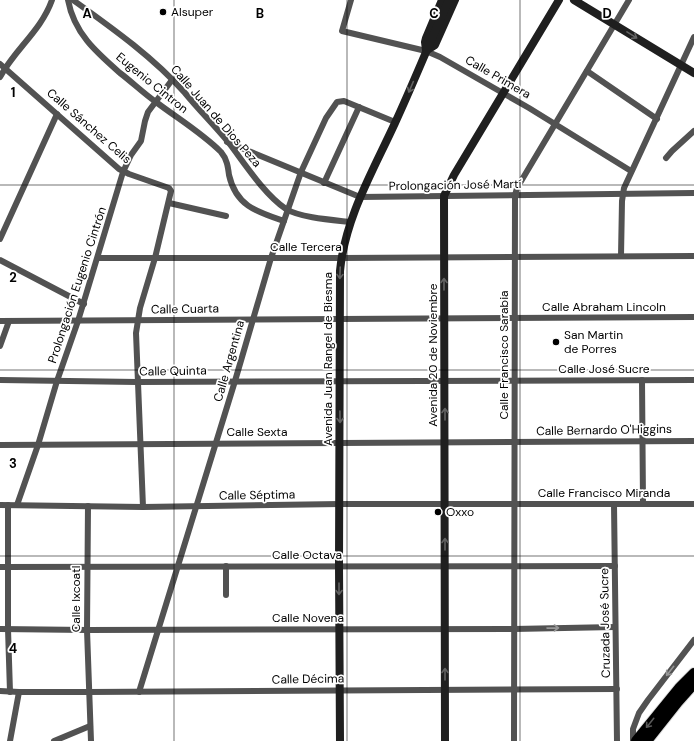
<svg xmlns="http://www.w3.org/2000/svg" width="694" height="741" font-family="'DM Sans',sans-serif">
<rect width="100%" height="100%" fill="#fff"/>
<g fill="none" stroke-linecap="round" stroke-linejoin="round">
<defs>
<g id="primary">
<polyline points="636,741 680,687 694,673"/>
<polyline points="647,741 678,702 694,684"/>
</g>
</defs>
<use href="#primary" stroke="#dbdbdb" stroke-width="12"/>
<g stroke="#525252" stroke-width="6">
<path d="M68 0C74 33 96 52 120 73 132 82 143 93 156 102 177 118 202 133 221 152 227 159 228 167 229 175 236 206 257 212 284 221"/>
<path d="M73 0C112 28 153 57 185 93 199 110 215 126 229 143 245 164 264 194 286 209 301 218 333 220 351 222"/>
<polyline points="351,0 342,31 426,51 440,57 529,108 631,171"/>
<polyline points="0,64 119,169 129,174 169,188 171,191 155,258 140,308 136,333 143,507"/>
<polyline points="587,71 657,119"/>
<path d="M0 77C15 49 41 31 52 0"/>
<polyline points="227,142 360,197 694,193"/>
<polyline points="666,158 672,151 694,131"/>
<polyline points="324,183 359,107"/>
<polyline points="169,203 226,216"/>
<polyline points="0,239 57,114"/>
<polyline points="621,256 622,201 624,188 694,37"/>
<polyline points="98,258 341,258 694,256"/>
<polyline points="0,260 84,304"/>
<polyline points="0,321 694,317"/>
<polyline points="0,346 9,321"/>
<polyline points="0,380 137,382 694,380"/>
<polyline points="642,380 643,504"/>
<polyline points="0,445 694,441"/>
<polyline points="614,504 617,741"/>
<polyline points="0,505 143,507 340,504 694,504"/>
<polyline points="8,505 8,629 10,692"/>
<polyline points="17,505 38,445 57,381 78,321 123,172 131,155 141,141 145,121 148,112 172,80"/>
<polyline points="88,506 87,630 91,741"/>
<polyline points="0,567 615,566"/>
<polyline points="226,595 226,566"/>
<polyline points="0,629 87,630 514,629 615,627"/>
<polyline points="0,691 19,692 88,692 617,689"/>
<polyline points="139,692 235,381 271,258 301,172 326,118 337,102 344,101 395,122"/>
<polyline points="10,741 19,692"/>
<polyline points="54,741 90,726"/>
<polyline points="514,741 515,195 517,188 629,0"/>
<polyline points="633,741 633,729 639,713 648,700 694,640"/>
</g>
<g stroke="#1f1f1f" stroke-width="8">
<polyline points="574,0 694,73"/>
<polyline points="426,50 425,42 426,38 442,0"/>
<polyline points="427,50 435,45 455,0"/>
<path d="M340 741 339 565 340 271C345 218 373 171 395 123 414 82 430 41 449 0"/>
<polyline points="445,741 444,196 454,175 559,0"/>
</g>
<use href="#primary" stroke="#000" stroke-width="10"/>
</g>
<defs><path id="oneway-shaft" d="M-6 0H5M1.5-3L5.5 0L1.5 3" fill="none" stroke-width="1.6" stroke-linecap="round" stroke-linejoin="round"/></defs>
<g stroke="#626262">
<use href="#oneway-shaft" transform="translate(632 35) rotate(32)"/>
<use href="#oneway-shaft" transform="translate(411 87) rotate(113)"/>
<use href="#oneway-shaft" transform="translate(340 273) rotate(92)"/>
<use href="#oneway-shaft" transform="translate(444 284) rotate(-90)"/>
<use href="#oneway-shaft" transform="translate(445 414) rotate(-90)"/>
<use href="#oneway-shaft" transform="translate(340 417) rotate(89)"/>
<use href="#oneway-shaft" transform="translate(445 544) rotate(-90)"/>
<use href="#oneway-shaft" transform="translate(339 589) rotate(90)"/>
<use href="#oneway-shaft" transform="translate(445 674) rotate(-90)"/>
</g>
<g stroke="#979797">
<use href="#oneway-shaft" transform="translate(553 628) rotate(-1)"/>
<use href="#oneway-shaft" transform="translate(670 671) rotate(128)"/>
</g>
<use stroke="#595959" href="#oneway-shaft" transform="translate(650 723) rotate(129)"/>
<path fill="none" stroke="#000" stroke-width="1" stroke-opacity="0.55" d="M174 0V741M347 0V741M520 0V741M0 185H694M0 370H694M0 556H694"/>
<g fill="#000" stroke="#fff" stroke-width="1.5">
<circle cx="163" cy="12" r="4"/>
<circle cx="556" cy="342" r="4"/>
<circle cx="438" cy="512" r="4"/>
</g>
<g text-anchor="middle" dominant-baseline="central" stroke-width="3.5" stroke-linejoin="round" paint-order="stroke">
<g font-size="12" fill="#000" stroke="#fff" text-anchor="start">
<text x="171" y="12">Alsuper</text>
<text x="564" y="335">San Martin<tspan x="564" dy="14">de Porres</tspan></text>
<text x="446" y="512">Oxxo</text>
</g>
<g font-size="12" fill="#000" stroke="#fff">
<text transform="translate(498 77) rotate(30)">Calle Primera</text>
<text transform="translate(152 83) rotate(39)">Eugenio Cintron</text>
<text transform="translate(216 116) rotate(49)">Calle Juan de Dios Peza</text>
<text transform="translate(89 126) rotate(41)">Calle Sánchez Celis</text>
<text transform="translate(455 185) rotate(-1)">Prolongación José Martí</text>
<text x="306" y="247">Calle Tercera</text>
<text transform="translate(77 285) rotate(-72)">Prolongación Eugenio Cintrón</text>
<text x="604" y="307">Calle Abraham Lincoln</text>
<text transform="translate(185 309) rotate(-1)">Calle Cuarta</text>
<text transform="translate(433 355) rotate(-90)">Avenida 20 de Noviembre</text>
<text transform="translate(504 355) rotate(-90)">Calle Francisco Sarabia</text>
<text transform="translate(328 359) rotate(-90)">Avenida Juan Rangel de Biesma</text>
<text transform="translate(229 361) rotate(-74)">Calle Argentina</text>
<text x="604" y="369">Calle José Sucre</text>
<text transform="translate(173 371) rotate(-1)">Calle Quinta</text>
<text transform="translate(604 430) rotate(-1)">Calle Bernardo O'Higgins</text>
<text x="257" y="432">Calle Sexta</text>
<text x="604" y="493">Calle Francisco Miranda</text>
<text transform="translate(257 495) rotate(-1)">Calle Séptima</text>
<text x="307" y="555">Calle Octava</text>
<text transform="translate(76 599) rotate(-90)">Calle Ixcoatl</text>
<text x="308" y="618">Calle Novena</text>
<text transform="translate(605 623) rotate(-91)">Cruzada José Sucre</text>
<text transform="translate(308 679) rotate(-1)">Calle Décima</text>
</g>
</g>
<g font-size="13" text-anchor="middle" font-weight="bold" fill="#000" stroke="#fff" stroke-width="3.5" stroke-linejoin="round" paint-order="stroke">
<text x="87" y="18">A</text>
<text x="260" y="18">B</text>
<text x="434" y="18">C</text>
<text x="607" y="18">D</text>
<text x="13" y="97">1</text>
<text x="13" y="282">2</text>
<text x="13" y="468">3</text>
<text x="13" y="653">4</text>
</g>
</svg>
